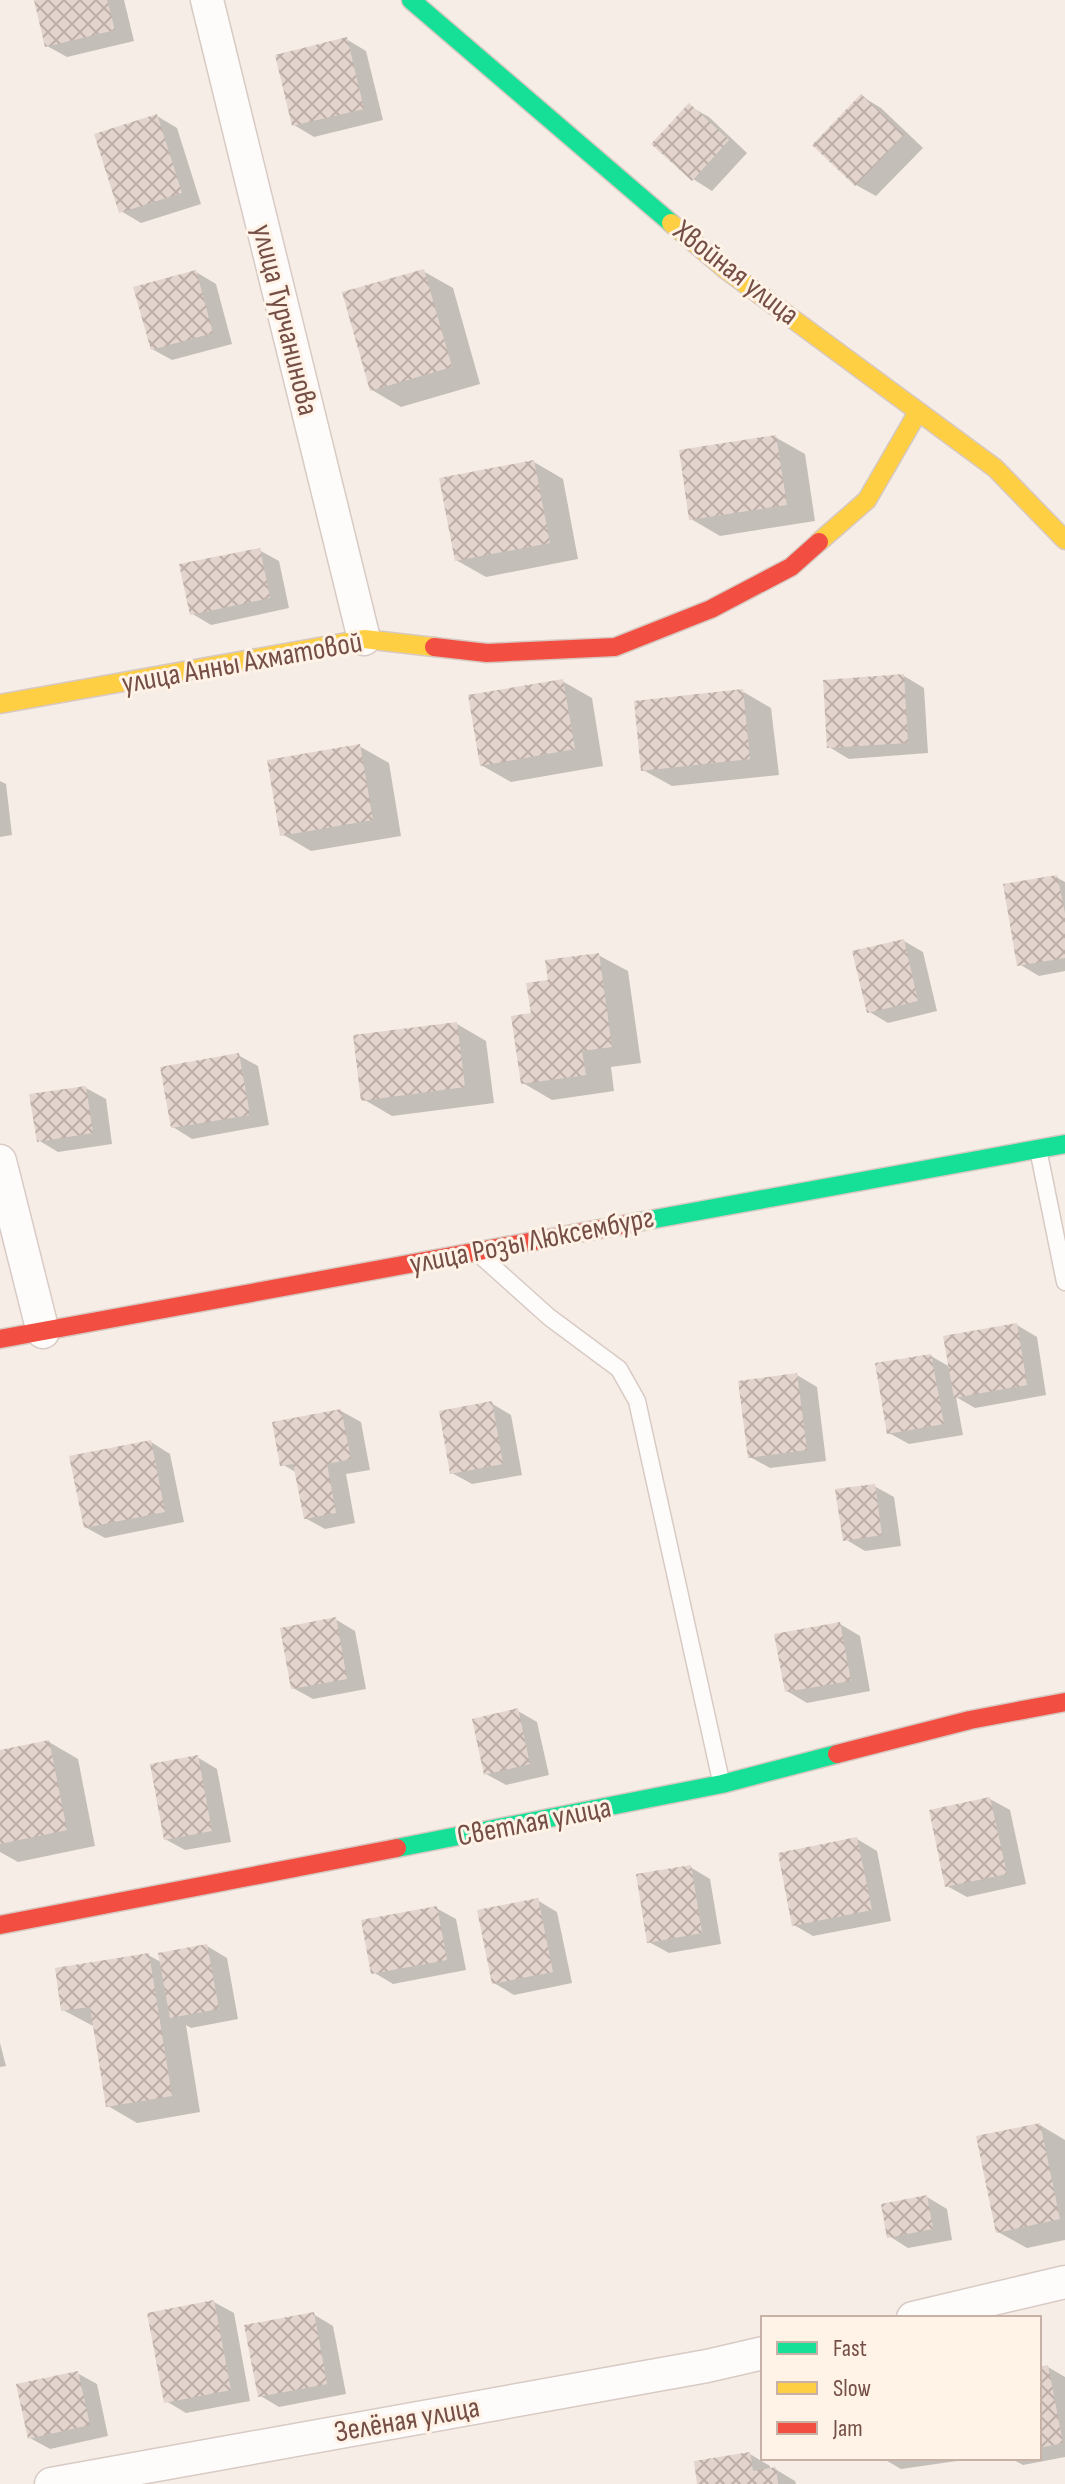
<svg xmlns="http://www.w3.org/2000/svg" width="1065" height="2484" font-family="'Sofia Sans Condensed',sans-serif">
<defs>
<pattern id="building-cross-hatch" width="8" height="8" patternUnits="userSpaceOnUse" patternTransform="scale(2)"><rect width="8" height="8" fill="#e3d4cd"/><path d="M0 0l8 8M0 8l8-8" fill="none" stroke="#bdaea8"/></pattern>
</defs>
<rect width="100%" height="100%" fill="#f6eee6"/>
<g fill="#0003">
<polygon points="36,0 124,0 134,41 67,57 47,46"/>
<polygon points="346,39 366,51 383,120 314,137 294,125"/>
<polygon points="861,96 881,108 923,148 876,196 856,185"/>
<polygon points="689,106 709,117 747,153 712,191 693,179"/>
<polygon points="157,116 177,128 201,204 141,223 121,211"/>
<polygon points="423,271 453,288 480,384 401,407 372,390"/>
<polygon points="196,272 216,284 232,344 172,360 152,349"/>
<polygon points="775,437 805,454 815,521 720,536 691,519"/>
<polygon points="534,462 563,479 578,559 486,577 456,560"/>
<polygon points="259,550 279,561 289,608 211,625 191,613"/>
<polygon points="904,676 924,688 928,753 849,759 829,747"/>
<polygon points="562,681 592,698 603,766 511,782 481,765"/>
<polygon points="742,691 771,708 779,775 672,786 643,770"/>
<polygon points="359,746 389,763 401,836 311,851 282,834"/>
<polygon points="0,781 6,784 12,835 0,837"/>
<polygon points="1056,877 1065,882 1065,971 1039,976 1019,964"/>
<polygon points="904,941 923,952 937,1011 888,1023 868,1011"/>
<polygon points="598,955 628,971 641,1063 611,1067 614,1091 552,1100 523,1083 533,1015 550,981"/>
<polygon points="457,1024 486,1041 494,1103 392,1116 363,1099"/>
<polygon points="238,1055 258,1066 269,1125 192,1139 173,1127"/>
<polygon points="86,1088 106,1099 112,1144 58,1152 38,1140"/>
<polygon points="1017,1325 1037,1337 1046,1395 975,1408 956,1397 963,1435 909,1444 889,1433 931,1356 950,1367"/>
<polygon points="797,1375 817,1387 826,1461 770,1468 750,1457"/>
<polygon points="491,1403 511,1415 522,1475 472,1484 452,1473"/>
<polygon points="341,1411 361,1422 370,1470 346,1474 355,1523 325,1529 305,1518 297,1473 282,1464"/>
<polygon points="151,1442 170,1454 184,1522 105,1538 85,1527"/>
<polygon points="874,1486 894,1497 901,1546 865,1551 845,1539"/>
<polygon points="335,1619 355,1631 366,1689 313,1699 293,1688"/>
<polygon points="840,1624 860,1636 870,1691 807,1703 787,1691"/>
<polygon points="518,1711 537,1722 549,1775 506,1785 486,1774"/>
<polygon points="49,1742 78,1759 95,1846 18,1862 0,1852 0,1752"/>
<polygon points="197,1757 217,1769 231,1842 185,1850 165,1839"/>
<polygon points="990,1799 1010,1810 1026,1884 967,1897 947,1886"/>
<polygon points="857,1839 877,1851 891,1921 813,1936 794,1925"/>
<polygon points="690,1867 710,1879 721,1944 669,1953 649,1942"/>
<polygon points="537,1900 557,1912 572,1983 514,1995 494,1983"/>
<polygon points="436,1908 456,1919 466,1970 393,1984 373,1972"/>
<polygon points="207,1946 227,1958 238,2019 191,2028 186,2025 200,2112 137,2123 108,2106 95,2027 63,2010 148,1955 161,1962"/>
<polygon points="0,2043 6,2066 0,2067"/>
<polygon points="1040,2125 1065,2140 1065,2240 1027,2248 998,2232"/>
<polygon points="927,2197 947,2209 952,2240 908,2248 889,2236"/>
<polygon points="214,2302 234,2313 250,2401 186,2413 166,2401"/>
<polygon points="313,2314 333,2326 346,2394 279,2407 259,2395"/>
<polygon points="1048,2367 1065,2377 1065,2457 1023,2465 1010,2458 1039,2458 1039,2369"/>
<polygon points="77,2373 97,2384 108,2436 50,2449 30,2438"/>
<polygon points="750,2454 770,2466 770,2470 775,2469 795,2481 796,2484 699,2484"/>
<polygon points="882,2458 971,2458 971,2459 901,2469"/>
</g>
<g fill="url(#building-cross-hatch)">
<polygon points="34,0 107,0 115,30 45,47"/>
<polygon points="347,37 364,109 292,126 275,55"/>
<polygon points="861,94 904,135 855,186 812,145"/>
<polygon points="689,103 729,140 692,181 651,144"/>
<polygon points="157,114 182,193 119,213 94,134"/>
<polygon points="424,269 452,367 370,391 342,292"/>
<polygon points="196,270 213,333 151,350 133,287"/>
<polygon points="776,435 787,505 689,520 679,450"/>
<polygon points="534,460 550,543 455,561 439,478"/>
<polygon points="260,548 270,598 190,615 179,564"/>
<polygon points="904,674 908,743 827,748 823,680"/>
<polygon points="563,679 575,749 480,766 468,695"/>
<polygon points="743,689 750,759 641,771 634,701"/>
<polygon points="360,744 373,820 280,836 267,760"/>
<polygon points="1057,875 1065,913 1065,958 1017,966 1003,884"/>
<polygon points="904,939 918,1001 867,1013 852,951"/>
<polygon points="599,953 612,1047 582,1051 586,1075 521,1084 511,1016 531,1013 526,983 548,980 545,960"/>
<polygon points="457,1022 465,1087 361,1101 353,1035"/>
<polygon points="239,1053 250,1115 171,1128 160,1067"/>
<polygon points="86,1086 93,1133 37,1142 29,1094"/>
<polygon points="1017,1323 1027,1385 954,1398 943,1336"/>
<polygon points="931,1354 944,1424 887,1434 875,1363"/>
<polygon points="797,1373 807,1450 748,1458 738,1381"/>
<polygon points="492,1401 503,1464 450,1474 439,1411"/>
<polygon points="341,1409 351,1459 327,1464 336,1513 304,1519 293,1464 280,1466 272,1422"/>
<polygon points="151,1440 165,1512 84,1528 69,1456"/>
<polygon points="875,1484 882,1535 843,1541 835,1489"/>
<polygon points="336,1617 347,1679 291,1689 280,1628"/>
<polygon points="840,1622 851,1681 785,1692 774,1634"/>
<polygon points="518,1708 530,1764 484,1775 472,1719"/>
<polygon points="49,1740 67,1830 0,1844 0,1750"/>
<polygon points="198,1755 212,1831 164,1840 150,1764"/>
<polygon points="990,1797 1007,1874 945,1887 929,1810"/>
<polygon points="857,1837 872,1910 792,1926 778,1853"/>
<polygon points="691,1865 702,1933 647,1943 636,1874"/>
<polygon points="538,1898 553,1972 492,1984 477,1910"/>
<polygon points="437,1906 447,1960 371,1974 361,1920"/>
<polygon points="207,1944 219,2009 170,2018 158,1953"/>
<polygon points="149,1953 172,2096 106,2107 90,2007 61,2011 55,1968"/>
<polygon points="1040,2123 1060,2219 996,2233 976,2136"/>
<polygon points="927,2195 933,2229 887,2238 881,2204"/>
<polygon points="214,2300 231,2390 164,2403 147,2313"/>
<polygon points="314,2312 327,2384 258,2397 244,2325"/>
<polygon points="1048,2365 1063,2443 1039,2448 1039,2367"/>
<polygon points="78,2371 90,2425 28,2439 16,2384"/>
<polygon points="750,2452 753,2471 776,2467 778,2484 697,2484 694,2461"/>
</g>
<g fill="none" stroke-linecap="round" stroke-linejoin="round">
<defs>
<g id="lane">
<polyline points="1038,1149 1065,1282"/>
<polyline points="481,1256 549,1317 619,1369 637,1401 721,1781"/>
</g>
<g id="street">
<polyline points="207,0 364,639"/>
<polyline points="0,1161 43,1332"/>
<polyline points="913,2318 1065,2282"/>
<polyline points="51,2484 707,2366 763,2353"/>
</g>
<g id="fast">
<polyline points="411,0 671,223"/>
<polyline points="638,1222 1065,1144"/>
<polyline points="397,1848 722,1784 837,1754"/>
</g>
<g id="slow">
<polyline points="671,223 725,269 995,468 1065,540"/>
<polyline points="819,542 867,500 918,412"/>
<polyline points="0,704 364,639 434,647"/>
</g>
<g id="jam">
<polyline points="434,647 487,653 615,647 711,609 791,567 819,542"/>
<polyline points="0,1339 638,1222"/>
<polyline points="837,1754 970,1720 1065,1702"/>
<polyline points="0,1925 397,1848"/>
</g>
</defs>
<use href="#lane" stroke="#d8cac4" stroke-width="19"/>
<use href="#street" stroke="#d8cac4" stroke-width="35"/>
<use href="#fast" stroke="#d7c9c2" stroke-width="21"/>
<use href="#slow" stroke="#d7c9c2" stroke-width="21"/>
<use href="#jam" stroke="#d7c9c2" stroke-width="21"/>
<use href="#lane" stroke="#fefcfb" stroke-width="16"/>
<use href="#street" stroke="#fefcfb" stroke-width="32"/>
<use href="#fast" stroke="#16e098" stroke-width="18"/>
<use href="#slow" stroke="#ffcf43" stroke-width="18"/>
<use href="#jam" stroke="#f24e42" stroke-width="18"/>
</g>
<g text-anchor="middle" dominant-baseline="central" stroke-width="6" stroke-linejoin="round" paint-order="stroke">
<g font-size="30" fill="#754f46" stroke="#fff2e6">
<text transform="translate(736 273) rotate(38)">Хвойная улица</text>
<text transform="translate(285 320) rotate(76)">улица Турчанинова</text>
<text transform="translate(242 663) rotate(-10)">улица Анны Ахматовой</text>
<text transform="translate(532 1241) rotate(-11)">улица Розы Люксембург</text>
<text transform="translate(534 1822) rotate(-11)">Светлая улица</text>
<text transform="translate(407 2420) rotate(-10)">Зелёная улица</text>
</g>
</g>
<rect x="761" y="2316" width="280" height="144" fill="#fff2e6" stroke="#c8b1a6" stroke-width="2"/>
<rect x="777" y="2342" width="40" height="12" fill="#16e098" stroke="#c8b1a6" stroke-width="2"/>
<text x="833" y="2356" font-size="24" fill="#754f46">Fast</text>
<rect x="777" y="2382" width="40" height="12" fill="#ffcf43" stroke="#c8b1a6" stroke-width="2"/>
<text x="833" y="2396" font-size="24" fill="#754f46">Slow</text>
<rect x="777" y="2422" width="40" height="12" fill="#f24e42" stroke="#c8b1a6" stroke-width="2"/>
<text x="833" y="2436" font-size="24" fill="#754f46">Jam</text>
</svg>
